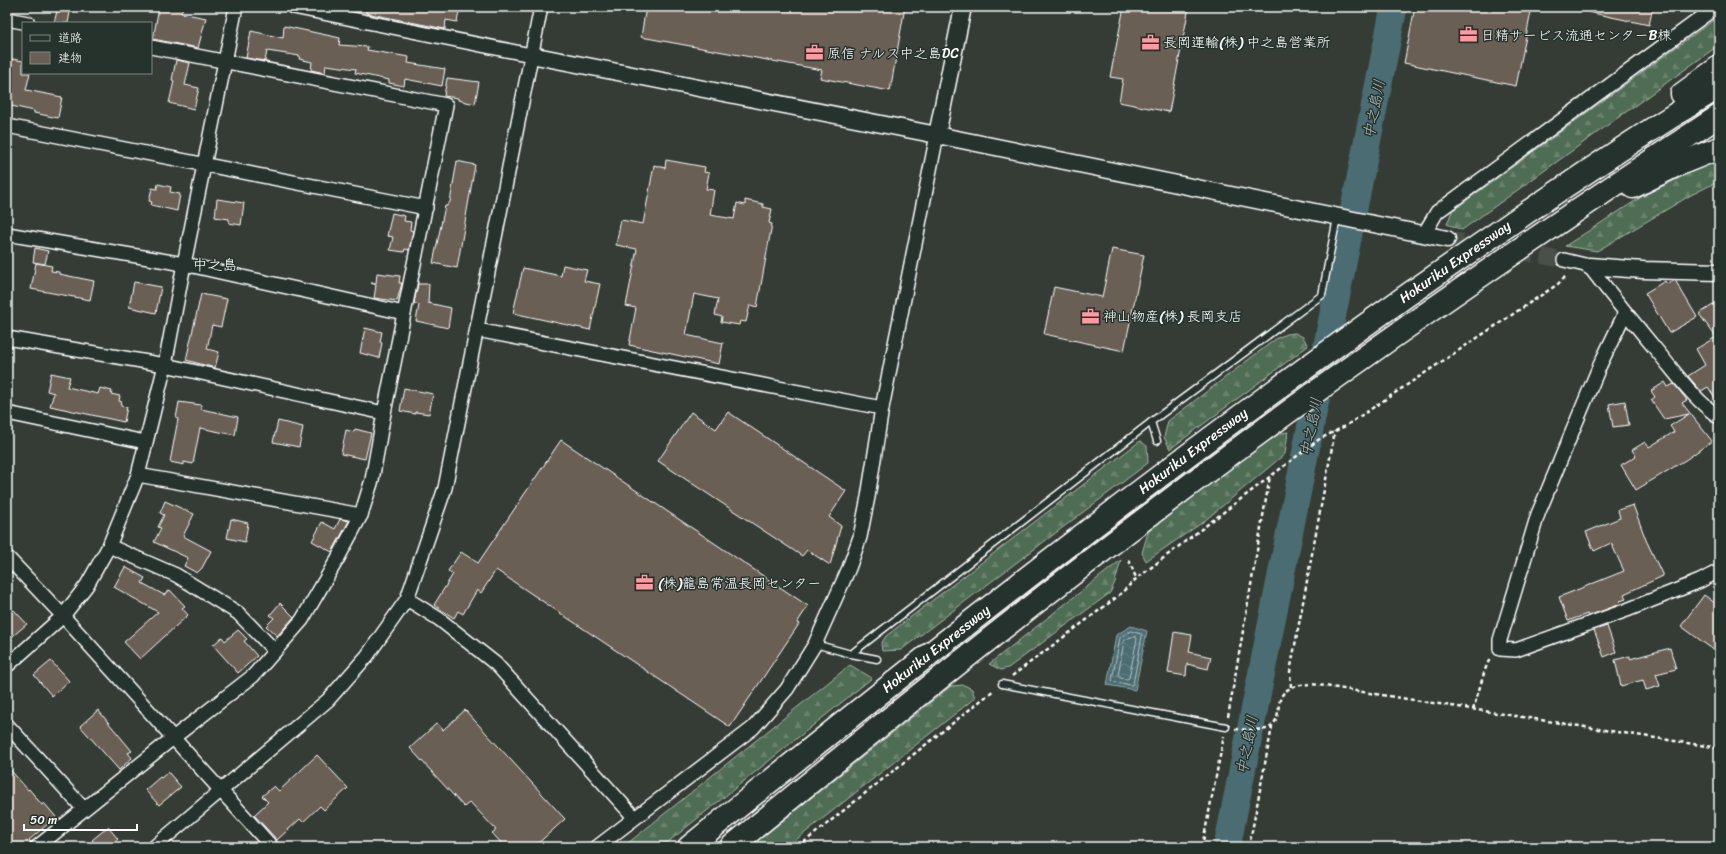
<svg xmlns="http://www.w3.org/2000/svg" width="1726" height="854" font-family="Sriracha,'Klee One',sans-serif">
<defs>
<pattern id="forest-firs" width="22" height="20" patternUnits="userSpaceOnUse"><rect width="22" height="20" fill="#506d55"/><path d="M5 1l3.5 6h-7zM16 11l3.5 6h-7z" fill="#6a836e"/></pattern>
<pattern id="water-waves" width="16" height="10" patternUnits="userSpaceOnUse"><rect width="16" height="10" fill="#4b6c72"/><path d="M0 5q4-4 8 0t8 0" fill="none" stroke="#668287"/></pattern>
</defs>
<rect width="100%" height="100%" fill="#343c35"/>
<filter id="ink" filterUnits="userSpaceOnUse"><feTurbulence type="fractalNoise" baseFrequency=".025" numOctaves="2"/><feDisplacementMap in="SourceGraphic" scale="8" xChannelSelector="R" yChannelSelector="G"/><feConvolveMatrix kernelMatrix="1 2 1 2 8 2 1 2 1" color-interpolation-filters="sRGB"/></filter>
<g filter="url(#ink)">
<g fill="url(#forest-firs)" stroke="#a8b6aa">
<polygon points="1719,16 1719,45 1462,230 1447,224 1452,211"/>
<polygon points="1719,159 1719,181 1691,195 1597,251 1565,246 1646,194"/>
<polygon points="1295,333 1303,337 1308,346 1170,449 1164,437 1168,421 1277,338 1286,334"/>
<polygon points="1288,432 1285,454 1203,522 1146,561 1142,553 1149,529 1276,434"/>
<polygon points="1140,441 1147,446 1148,463 901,650 882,651 881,644 886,636"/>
<polygon points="1121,560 1115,582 1110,593 1008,668 1001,670 989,664"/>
<polygon points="850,665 872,678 662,847 623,847"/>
<polygon points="964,685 972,689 975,698 787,847 750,847 951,686"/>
</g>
<polygon fill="url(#water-waves)" stroke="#93a7aa" points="1131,626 1147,631 1135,690 1107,685 1116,635"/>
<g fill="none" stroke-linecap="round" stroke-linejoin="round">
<g stroke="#b7c4c7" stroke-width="1">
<polygon points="1131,631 1141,634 1142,636 1133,684 1131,685 1114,682 1112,680 1120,638"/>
<polygon points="1131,637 1136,637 1137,639 1129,678 1127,679 1120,678 1118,676 1124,641"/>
</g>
<polyline stroke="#4b6c72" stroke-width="27" points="1227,847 1394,7"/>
</g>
<g fill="#6a5f55" stroke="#fff">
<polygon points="58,7 71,7 68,23 54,23"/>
<polygon points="159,7 183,7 181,13 206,18 198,48 153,39"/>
<polygon points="366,7 460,7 457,22 446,20 445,29 366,13"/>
<polygon points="646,7 905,7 890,91 820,78 822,70 641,37"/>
<polygon points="1124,7 1189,7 1169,112 1119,102 1123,79 1110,77"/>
<polygon points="1415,7 1532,7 1516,86 1404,63"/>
<polygon points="1589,7 1653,7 1649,25 1588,12"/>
<polygon points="284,26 340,38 339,45 368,47 367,50 409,57 408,63 445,69 442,86 405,79 404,86 389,83 389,80 355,73 356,69 326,65 325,73 311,70 312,62 299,59 300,56 267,51 265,61 246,58 251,31 283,38"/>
<polygon points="7,58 23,61 23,73 30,73 26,90 62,97 58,118 34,113 34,111 7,105"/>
<polygon points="176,60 190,63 185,85 199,88 194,109 169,103 174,81 172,80"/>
<polygon points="447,78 479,82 475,104 458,100 458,98 444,96"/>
<polygon points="666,160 705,167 704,172 709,173 706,189 714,190 710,215 734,219 737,203 745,205 745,200 763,204 763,207 772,209 769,223 772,224 757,307 750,305 746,322 740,321 739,325 721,322 722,317 715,315 718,299 694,294 686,335 723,343 719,364 629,345 636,308 626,306 637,249 616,245 621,220 643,224 654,165 665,168"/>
<polygon points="457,161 475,165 457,268 433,263 445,206 447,206 450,202"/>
<polygon points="158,184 171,187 170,192 180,194 177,211 151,205 152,202 149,201 152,188 157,189"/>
<polygon points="217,199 244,203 241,225 229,223 229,219 215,217"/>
<polygon points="392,213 405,216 404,221 411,222 410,230 413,231 409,250 405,249 404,252 390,250 393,237 387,236"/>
<polygon points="35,248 48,251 45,264 33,262"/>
<polygon points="1112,249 1144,255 1124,351 1044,334 1054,287 1102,297"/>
<polygon points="36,263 52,266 51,271 59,272 59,274 94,281 90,300 31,289"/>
<polygon points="563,265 587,270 584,281 600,284 590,330 513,313 523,268 561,276"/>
<polygon points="377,273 400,276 399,283 402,283 397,301 374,298 376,285 371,283 376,283"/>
<polygon points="1675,280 1697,317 1669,333 1645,293 1665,281 1667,284"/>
<polygon points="134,282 161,287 156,313 129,307"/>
<polygon points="418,284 429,284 428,303 451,308 448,328 416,321 419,305 414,303"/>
<polygon points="201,294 227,299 221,327 212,325 207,349 219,352 215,368 186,360"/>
<polygon points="1719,301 1719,404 1708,387 1701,391 1688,376 1705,365 1696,349 1716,337 1699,314"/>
<polygon points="365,328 382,332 380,342 382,343 379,358 360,353"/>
<polygon points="51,373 70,377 67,387 98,394 100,388 112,391 111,394 120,396 119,401 122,402 121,406 127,407 124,422 50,406 54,393 47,391"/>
<polygon points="1665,382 1668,387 1674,384 1687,400 1682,403 1712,441 1687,459 1636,490 1621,465 1636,456 1632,450 1645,442 1649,447 1674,432 1670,426 1689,414 1664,419 1651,400 1655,397 1651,391"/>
<polygon points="404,388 433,394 429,414 415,412 415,414 400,411"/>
<polygon points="1625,401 1629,425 1613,427 1609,404"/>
<polygon points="179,402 201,405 201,409 238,417 235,435 200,428 193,464 184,462 184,465 170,462 178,419 176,418"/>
<polygon points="691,412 716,429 728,412 846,491 829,517 841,526 830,565 807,550 802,556 658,461"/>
<polygon points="278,421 303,427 299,447 273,442"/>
<polygon points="355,429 371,433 365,459 341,454 346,430 354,432"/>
<polygon points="561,440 808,606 797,623 799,624 730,727 496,570 481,593 477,590 463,614 458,611 454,618 434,605 453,574 448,571 461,552 478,563"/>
<polygon points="165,501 194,514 183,536 211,551 202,568 197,573 184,566 188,558 154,542 161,528 158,527 164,515 160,513"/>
<polygon points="1633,505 1646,540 1663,576 1624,594 1626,599 1620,601 1621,604 1588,616 1587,614 1568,621 1559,597 1624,571 1611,543 1594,551 1586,532 1620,518 1618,510"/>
<polygon points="231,519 248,523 245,542 227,538"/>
<polygon points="340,519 349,521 332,552 312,541 322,522 335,529"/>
<polygon points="125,567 145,578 142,583 164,595 170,590 185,606 182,608 188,615 140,659 124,642 158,612 114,587"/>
<polygon points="1704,595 1719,606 1719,654 1681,626"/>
<polygon points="280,603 294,617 277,636 266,626 274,618 270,615"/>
<polygon points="14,610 27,624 7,641 7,616"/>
<polygon points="1607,626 1616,652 1604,657 1594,630"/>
<polygon points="238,630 247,639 244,641 257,656 238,673 213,645 222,637 225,641"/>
<polygon points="1174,632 1192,635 1189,652 1211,657 1208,669 1187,664 1186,676 1168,673"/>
<polygon points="1670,648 1676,669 1656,674 1660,686 1646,690 1643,680 1621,686 1615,660 1630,656 1630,659"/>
<polygon points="51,661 69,681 52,696 34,675"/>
<polygon points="98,710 132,751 128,753 132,758 119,770 80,726"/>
<polygon points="465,710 565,819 534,847 505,847 492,833 496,830 470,802 464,807 410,748 437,723 443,730"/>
<polygon points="317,755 348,788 324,810 320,806 303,822 300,819 277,840 254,815 268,802 262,796 274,786 279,791"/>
<polygon points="7,766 28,790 29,789 42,805 44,803 56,817 29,840 31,842 29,847 7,847"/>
<polygon points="168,772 181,787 159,805 145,790 160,777 161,778"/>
<polygon points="108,827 118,839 108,847 98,847 92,840"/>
</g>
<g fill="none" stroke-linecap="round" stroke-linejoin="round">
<polyline stroke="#485049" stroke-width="16" stroke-dasharray="16 8" stroke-linecap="butt" points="1447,239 1564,260"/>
<defs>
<g id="service">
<polyline points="1151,422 1157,441"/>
<polyline points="815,644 851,654 877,659"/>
<polyline points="851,654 1151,422 1322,295 1337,218"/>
<polyline points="1002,684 1226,727"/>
</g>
<g id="minor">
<polyline points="293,7 531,55"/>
<polyline points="7,19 28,23"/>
<polyline points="7,126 426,208"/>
<polyline points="7,234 184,264 404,313"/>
<polyline points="1424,234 1437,212 1716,7"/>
<path d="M1564 260 1589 266C1613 297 1637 327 1662 357 1680 379 1696 401 1719 417"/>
<polyline points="1625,313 1600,365 1538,514 1500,640 1500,649 1516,650 1627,610 1700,581 1719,571"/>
<polyline points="477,330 882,408"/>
<polyline points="7,338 165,365 384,413"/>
<polyline points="7,413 145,442"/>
<polyline points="138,475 361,515"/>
<polyline points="109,546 176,575 238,613 275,651"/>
<polyline points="7,557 63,616 272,847"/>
<polyline points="407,599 439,619 496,664 634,817"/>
<polyline points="7,666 63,616 87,585 109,546 138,475 165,365 184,264 236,7"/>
<polyline points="7,725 83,808"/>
<polyline points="37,847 173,738 253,676 302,620 338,558 361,515 372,480 384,413 446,105 151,47"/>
<polyline points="154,847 328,700 367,656 407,599 445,488 541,7"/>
<polyline points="597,847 753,728 787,689 815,644 849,568 860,537 868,497 882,408 937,135"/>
</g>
<g id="tertiary">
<polyline points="531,55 937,135 1447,239"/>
<polyline points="937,135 963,7"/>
<polyline points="1589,266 1643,270 1719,272"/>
</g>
<g id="motorway">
<polyline points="1682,94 1719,67"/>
<polyline points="1633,187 1677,165 1719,148"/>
<path d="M689 847C924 656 1161 469 1409 294 1511 223 1613 152 1719 87"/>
<path d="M731 847C874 730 1019 613 1167 502 1346 366 1531 239 1719 116"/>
</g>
</defs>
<use href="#service" stroke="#fff" stroke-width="9"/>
<use href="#minor" stroke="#fff" stroke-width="16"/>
<use href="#tertiary" stroke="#fff" stroke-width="19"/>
<use href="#motorway" stroke="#fff" stroke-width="25"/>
<g stroke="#fff" stroke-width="2.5" stroke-dasharray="4 3" stroke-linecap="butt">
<polyline points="1129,560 1136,578"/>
<polyline points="1012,676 1117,597 1136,579 1318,440 1347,425 1558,284 1567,275"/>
<polyline points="1291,687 1290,672 1335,431"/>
<polyline points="1473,710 1485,670 1490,658"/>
<polyline points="1228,717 1270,476"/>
<path d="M1235 729 1253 730 1268 729C1290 715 1262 686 1312 684L1719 748"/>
<polyline points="798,847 994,690"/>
<polyline points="1202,847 1224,736"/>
<polyline points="1249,847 1272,727"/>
</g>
<use href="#service" stroke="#26332d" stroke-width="6"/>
<use href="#minor" stroke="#26332d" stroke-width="13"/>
<use href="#tertiary" stroke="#26332d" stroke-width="16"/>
<use href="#motorway" stroke="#26332d" stroke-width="22"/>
</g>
</g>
<defs>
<symbol id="office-bare" viewBox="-9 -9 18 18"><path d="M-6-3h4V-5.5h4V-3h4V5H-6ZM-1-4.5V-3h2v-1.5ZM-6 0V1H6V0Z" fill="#ff9aa2" stroke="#26332d" stroke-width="2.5" paint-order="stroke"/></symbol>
</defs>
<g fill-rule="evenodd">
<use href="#office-bare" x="1456" y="22" width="25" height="25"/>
<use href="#office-bare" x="1138" y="30" width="25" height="25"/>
<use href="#office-bare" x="802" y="40" width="25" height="25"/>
<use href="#office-bare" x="1078" y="304" width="25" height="25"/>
<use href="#office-bare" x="632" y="570" width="25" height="25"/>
</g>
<g text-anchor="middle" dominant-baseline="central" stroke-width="3" stroke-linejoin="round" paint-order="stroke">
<g font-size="14" fill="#fff" stroke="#26332d" text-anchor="start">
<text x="1481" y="35">日精サービス流通センターB棟</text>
<text x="1163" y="42">長岡運輸(株) 中之島営業所</text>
<text x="827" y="53">原信 ナルス中之島DC</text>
<text x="1103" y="316">神山物産(株) 長岡支店</text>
<text x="658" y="583">(株)籠島常温長岡センター</text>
</g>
<g font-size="14" fill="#fff" stroke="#26332d">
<text transform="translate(1455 262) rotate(-35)">Hokuriku Expressway</text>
<text transform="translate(1193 451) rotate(-37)">Hokuriku Expressway</text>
<text transform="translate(936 649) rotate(-38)">Hokuriku Expressway</text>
</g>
<g font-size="15" font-style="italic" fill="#aebdc0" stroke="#26332d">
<text transform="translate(1374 109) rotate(-79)">中之島川</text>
<text transform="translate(1311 427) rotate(-79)">中之島川</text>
<text transform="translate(1247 745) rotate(-79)">中之島川</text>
</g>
<g font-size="15" fill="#fff" stroke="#26332d">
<text x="215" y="265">中之島</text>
</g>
</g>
<rect width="1726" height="854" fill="none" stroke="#26332d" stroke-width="24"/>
<rect x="12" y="12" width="1702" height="830" fill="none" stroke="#fff" stroke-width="1.5" filter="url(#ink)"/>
<rect x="22" y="22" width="130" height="52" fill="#26332d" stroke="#7d8581"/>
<rect x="30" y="35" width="20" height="6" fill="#26332d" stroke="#7d8581"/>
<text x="58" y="42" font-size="12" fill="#ffffff">道路</text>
<rect x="30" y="52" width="20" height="12" fill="#6a5f55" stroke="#7d8581"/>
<text x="58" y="62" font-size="12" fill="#ffffff">建物</text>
<path d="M24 824v6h113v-6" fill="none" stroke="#ffffff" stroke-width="2"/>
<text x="30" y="824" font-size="12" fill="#ffffff" stroke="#26332d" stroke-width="3" paint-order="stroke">50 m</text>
</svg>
